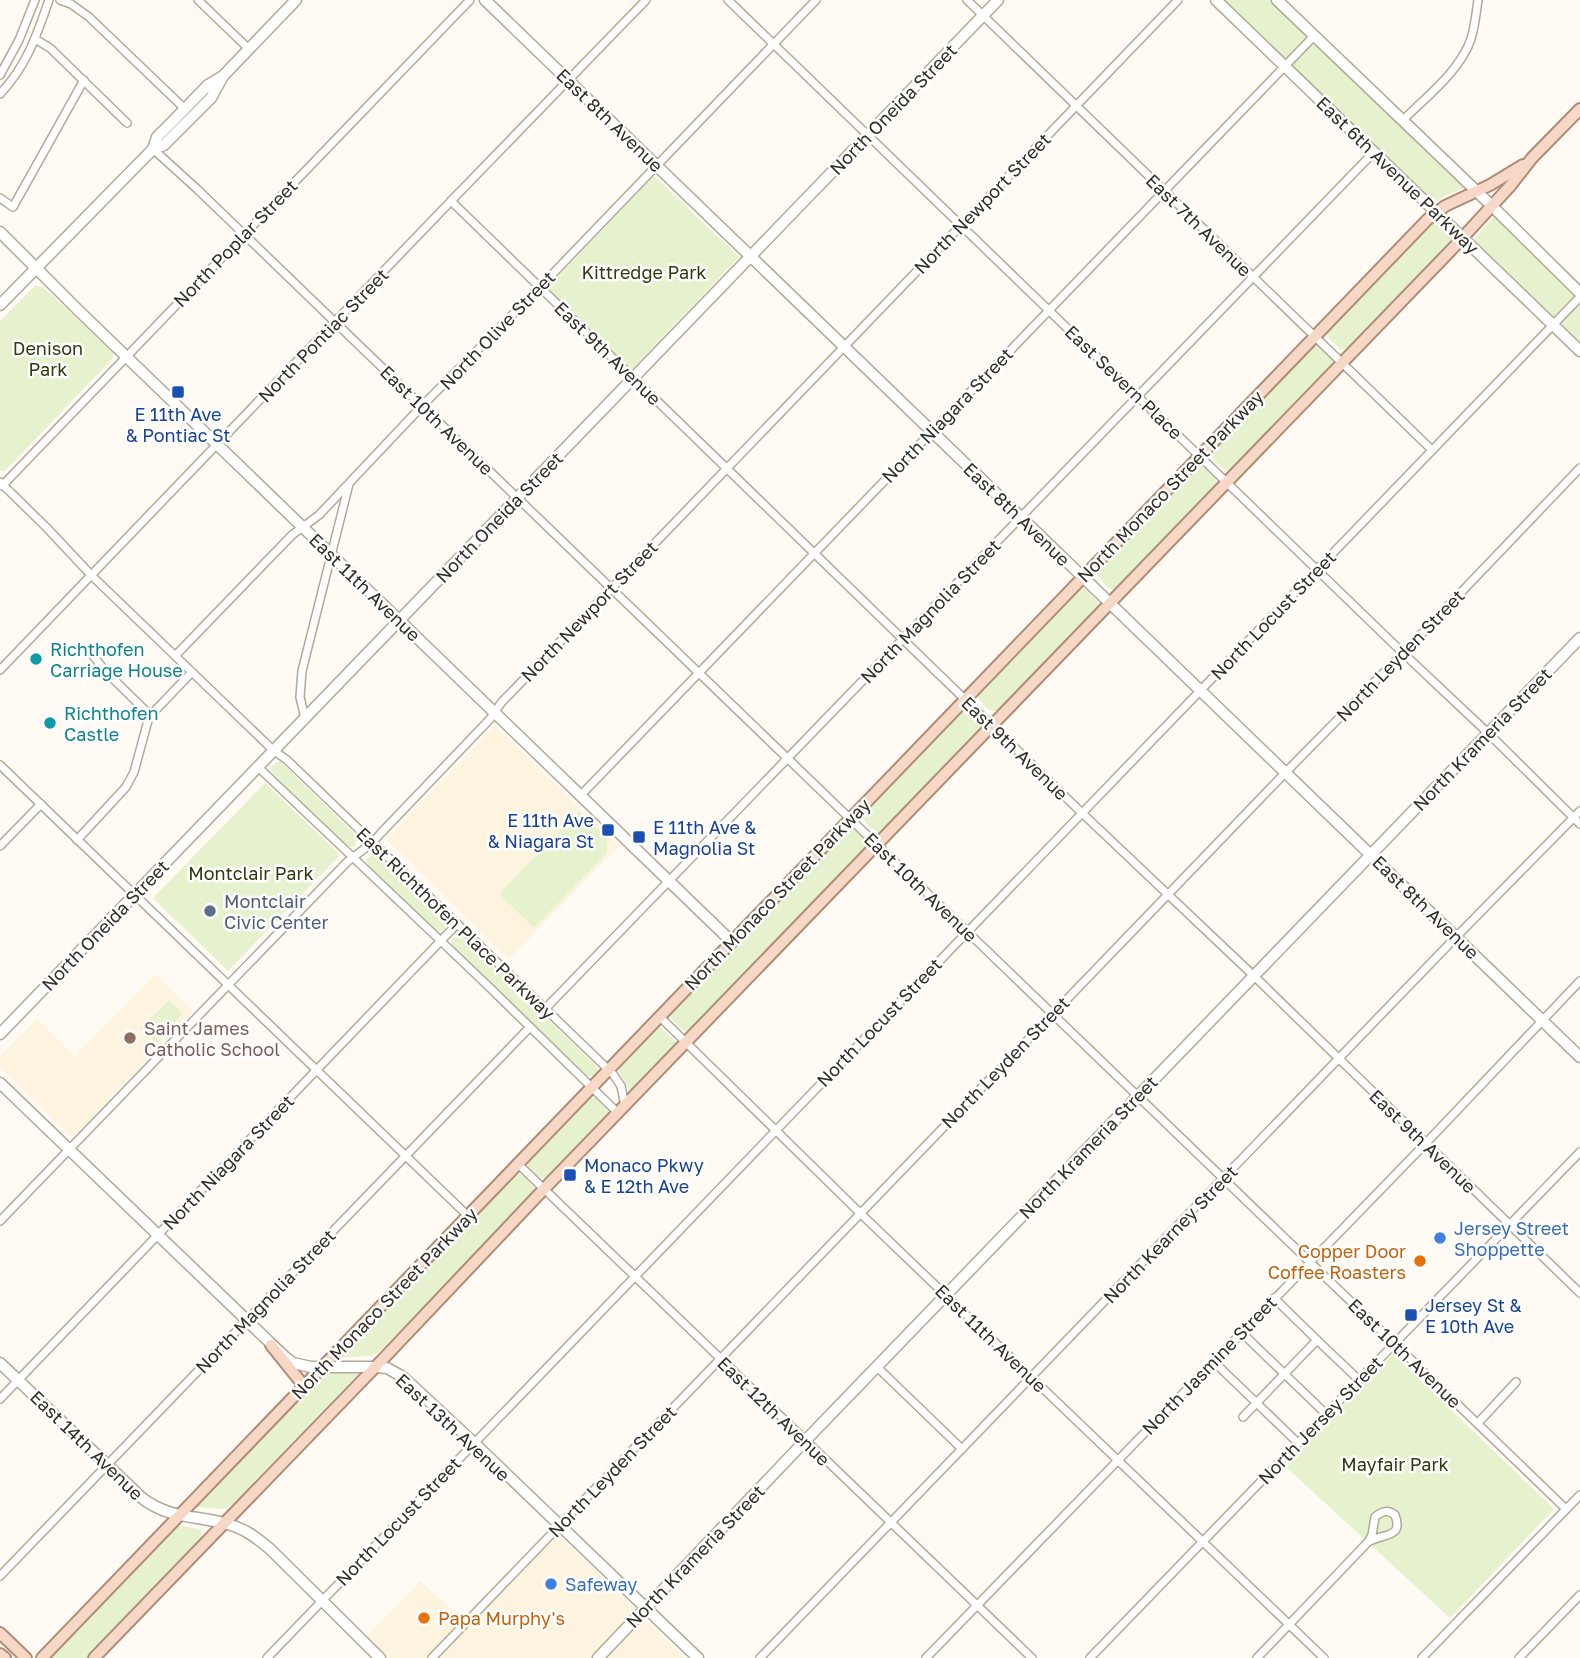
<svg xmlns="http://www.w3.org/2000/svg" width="1580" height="1658" font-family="'Golos Text',sans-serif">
<rect width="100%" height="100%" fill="#fffbf4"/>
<g fill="#fdf4df">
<polygon points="495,726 619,846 509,959 386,839"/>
<polygon points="155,974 193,1011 72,1137 0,1067 0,1057 37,1019 75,1056"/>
<polygon points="559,1536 685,1658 389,1658 367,1636 420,1581 461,1618"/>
</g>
<g fill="#e6f1cd">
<polygon points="1225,0 1270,0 1464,188 1444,196 1434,204"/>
<polygon points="654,176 739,257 632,369 547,288"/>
<polygon points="1494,216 1580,299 1580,344 1474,240"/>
<path d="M1433 221C1441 223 1451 232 1453 241L1450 244 1347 349 1341 350 1327 336V331Z"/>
<polygon points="35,286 43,287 112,352 113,358 5,471 0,471 0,321"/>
<path d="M1314 345C1321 346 1330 355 1333 361L1331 368 1232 470 1229 471C1220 468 1210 459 1213 450Z"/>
<polygon points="1201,465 1215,478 1217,481 1215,488 1116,590 1109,589 1097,575 1100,568"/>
<path d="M1080 588 1085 589 1100 604 1099 608 998 711C990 713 980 703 978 696L979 692Z"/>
<path d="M963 709C972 710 983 720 982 729L883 832C874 833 863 823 862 813Z"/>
<polygon points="277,762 281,762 354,834 357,839 355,846 352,847 346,845 273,774 270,768"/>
<polygon points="265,783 340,855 228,971 153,898"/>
<polygon points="579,812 607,838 607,853 534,928 499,894"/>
<path d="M850 828C857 830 865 838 868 845L866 849 692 1029 688 1032C680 1030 672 1021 669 1013L847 829Z"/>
<polygon points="372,854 378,856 443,919 446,923 444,929 439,931 434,929 369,867 366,860"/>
<path d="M456 936 463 938 595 1065 597 1070C596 1076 591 1077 586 1075L453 948 451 941Z"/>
<polygon points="169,1000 183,1014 156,1042 141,1028"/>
<polygon points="659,1026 676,1042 677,1044 635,1089 629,1090 619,1071 620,1064 653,1029"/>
<polygon points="589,1097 595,1098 610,1113 609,1115 551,1175 544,1178 537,1176 528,1167 527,1160"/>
<path d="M515 1173C522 1173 531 1182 534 1189L531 1196 380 1351 372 1356 345 1357 343 1355V1351Z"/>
<polygon points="1393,1354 1554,1509 1450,1618 1285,1466"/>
<polygon points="326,1371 357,1372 357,1375 232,1505 222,1509 198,1507 198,1502 320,1374"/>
<polygon points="178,1525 199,1529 202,1534 201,1538 87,1658 49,1658 174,1527"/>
</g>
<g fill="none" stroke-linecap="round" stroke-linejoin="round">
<defs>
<g id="street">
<polyline points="60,0 71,4 89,17 185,109"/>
<polyline points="198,0 249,49"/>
<polyline points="728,0 1403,653 1488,733 1580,824"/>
<polyline points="967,0 1432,450"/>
<polyline points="35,39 50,48 127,123"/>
<polyline points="0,75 19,40 35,0"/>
<path d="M0 94C27 65 36 37 49 0"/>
<path d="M1403 120C1427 96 1460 71 1471 39 1475 26 1476 13 1478 0"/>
<polyline points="153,149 197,189 1566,1509"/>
<polyline points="0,198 13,207 84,80"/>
<polyline points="451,201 1082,813 1254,976 1580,1293"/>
<polyline points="0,482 47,528 92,576 273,750 287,760 613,1074 621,1086 625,1106"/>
<polyline points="2,486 470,0"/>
<polyline points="91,653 106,672 150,715"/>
<polyline points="175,656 292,535 319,515 422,406 540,287 816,0"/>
<polyline points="0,670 451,201 646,0"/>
<polyline points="305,718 300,697 302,671 349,484"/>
<polyline points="0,765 467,1215"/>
<polyline points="258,767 485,983 618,1113"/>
<polyline points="581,795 1314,36"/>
<polyline points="77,840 126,787 134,772 149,717 192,672"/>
<polyline points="0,846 41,804"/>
<polyline points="545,1009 1374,152"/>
<polyline points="659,1016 860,1213 1324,1658"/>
<polyline points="517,1163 1032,1658"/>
<polyline points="0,1221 347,862 372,843 381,833 490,719 501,703 1178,0"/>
<polyline points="1274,1298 1317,1340"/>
<polyline points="1241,1332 1326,1414"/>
<polyline points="1213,1361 1298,1443"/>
<polyline points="877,1367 962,1449"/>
<polyline points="0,1399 457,924"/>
<polyline points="1243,1417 1317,1340 1359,1380"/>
<polyline points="1478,1423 1516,1382"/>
<polyline points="0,1576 530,1027"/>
<polyline points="267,1658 1580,297"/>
<polyline points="432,1658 1286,772 1403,653 1580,468"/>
<polyline points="760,1658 1456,937 1580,811"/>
<polyline points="926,1658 1426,1143 1580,981"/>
<polyline points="1090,1658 1580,1152"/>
<path d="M1257 1658 1368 1542C1382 1533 1404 1539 1395 1515 1388 1509 1382 1511 1375 1517L1372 1535 1368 1542"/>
<polyline points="1422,1658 1580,1495"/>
<polyline points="1519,1658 1580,1595"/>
</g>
<g id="secondary">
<polyline points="485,0 1580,1057"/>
<polyline points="1216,0 1580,351"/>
<polyline points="1277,0 1492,206 1580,293"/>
<polyline points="153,149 157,137 174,120 208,85 223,76 296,0"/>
<polyline points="0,232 79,311 731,941"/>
<polyline points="0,305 153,149 164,145 211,98 223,76"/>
<polyline points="0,1034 998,0"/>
<polyline points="0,1083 285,1357 293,1363 311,1367 376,1367 387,1368 403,1377 474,1443 698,1658"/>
<path d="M0 1363 142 1498C169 1519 195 1515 227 1524 244 1528 257 1538 270 1549L380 1658"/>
<polyline points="598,1658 805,1441 1580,638"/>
</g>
<g id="primary">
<polyline points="271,1345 304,1386"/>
<polyline points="0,1633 26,1658"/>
<polyline points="0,1654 5,1658"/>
<polyline points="42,1658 1428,219 1445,206 1490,185 1523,165"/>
<polyline points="94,1658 384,1358 544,1189 1455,246 1511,185 1532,158 1580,109"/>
</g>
</defs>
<use href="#street" stroke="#b2aa98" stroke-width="10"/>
<use href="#secondary" stroke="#b2aa98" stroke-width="13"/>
<use href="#primary" stroke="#ae8c75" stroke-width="14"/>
<use href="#street" stroke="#fff" stroke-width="7"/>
<use href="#secondary" stroke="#fff" stroke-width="10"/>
<use href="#primary" stroke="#f7d8c6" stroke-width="10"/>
</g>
<g fill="#1a4fb4" stroke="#fff" stroke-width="2.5">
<rect x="171" y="385" width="14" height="14" rx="3.5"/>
<rect x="601" y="823" width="14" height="14" rx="3.5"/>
<rect x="632" y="830" width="14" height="14" rx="3.5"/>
<rect x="563" y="1168" width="14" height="14" rx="3.5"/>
<rect x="1404" y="1308" width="14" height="14" rx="3.5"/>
</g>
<g fill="#0f9aa8" stroke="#fff" stroke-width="2.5">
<circle cx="36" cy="659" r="7"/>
<circle cx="50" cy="723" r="7"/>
</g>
<circle fill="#5c6f8a" stroke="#fff" stroke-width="2.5" cx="210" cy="911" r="7"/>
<circle fill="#8d6e63" stroke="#fff" stroke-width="2.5" cx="130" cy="1038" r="7"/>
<g fill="#3f7fe0" stroke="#fff" stroke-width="2.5">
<circle cx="1440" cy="1238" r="7"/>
<circle cx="551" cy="1584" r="7"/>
</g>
<g fill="#e8710a" stroke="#fff" stroke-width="2.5">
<circle cx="1420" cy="1261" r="7"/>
<circle cx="424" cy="1618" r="7"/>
</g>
<g text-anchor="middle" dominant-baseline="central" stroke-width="5" stroke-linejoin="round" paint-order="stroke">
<g font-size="18" fill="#312e26" stroke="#fff">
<text transform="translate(893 109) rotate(-46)">North Oneida Street</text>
<text transform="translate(610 120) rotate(44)">East 8th Avenue</text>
<text transform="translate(1398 175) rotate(44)">East 6th Avenue Parkway</text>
<text transform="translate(982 203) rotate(-46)">North Newport Street</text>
<text transform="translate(1199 225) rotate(44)">East 7th Avenue</text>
<text transform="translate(235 243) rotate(-46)">North Poplar Street</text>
<text transform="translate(497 330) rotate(-46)">North Olive Street</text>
<text transform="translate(323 335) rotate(-46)">North Pontiac Street</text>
<text transform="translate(608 353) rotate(44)">East 9th Avenue</text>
<text transform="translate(1124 382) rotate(44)">East Severn Place</text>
<text transform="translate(947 415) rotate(-46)">North Niagara Street</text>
<text transform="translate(437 420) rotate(44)">East 10th Avenue</text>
<text transform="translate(1170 486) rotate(-46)">North Monaco Street Parkway</text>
<text transform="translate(1017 514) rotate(44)">East 8th Avenue</text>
<text transform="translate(499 517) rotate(-46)">North Oneida Street</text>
<text transform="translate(365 587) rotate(44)">East 11th Avenue</text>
<text transform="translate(589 611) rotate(-46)">North Newport Street</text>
<text transform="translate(930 611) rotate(-46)">North Magnolia Street</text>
<text transform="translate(1273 615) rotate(-46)">North Locust Street</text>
<text transform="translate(1400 655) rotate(-46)">North Leyden Street</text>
<text transform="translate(1482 739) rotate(-46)">North Krameria Street</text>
<text transform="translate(1015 748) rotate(44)">East 9th Avenue</text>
<text transform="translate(921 887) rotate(44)">East 10th Avenue</text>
<text transform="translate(777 894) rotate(-46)">North Monaco Street Parkway</text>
<text transform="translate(1426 907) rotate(44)">East 8th Avenue</text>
<text transform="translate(456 923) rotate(44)">East Richthofen Place Parkway</text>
<text transform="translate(105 925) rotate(-46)">North Oneida Street</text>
<text transform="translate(879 1022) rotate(-46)">North Locust Street</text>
<text transform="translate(1005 1062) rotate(-46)">North Leyden Street</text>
<text transform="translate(1423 1141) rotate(44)">East 9th Avenue</text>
<text transform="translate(1088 1147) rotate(-46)">North Krameria Street</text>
<text transform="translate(228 1162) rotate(-46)">North Niagara Street</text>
<text transform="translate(1170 1234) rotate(-46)">North Kearney Street</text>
<text transform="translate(265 1301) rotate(-46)">North Magnolia Street</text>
<text transform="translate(384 1303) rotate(-46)">North Monaco Street Parkway</text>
<text transform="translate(991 1338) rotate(44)">East 11th Avenue</text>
<text transform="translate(1405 1353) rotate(44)">East 10th Avenue</text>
<text transform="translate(1209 1365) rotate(-46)">North Jasmine Street</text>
<text transform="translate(774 1411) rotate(44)">East 12th Avenue</text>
<text transform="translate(1320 1420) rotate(-46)">North Jersey Street</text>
<text transform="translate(453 1427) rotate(43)">East 13th Avenue</text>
<text transform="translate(87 1445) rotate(44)">East 14th Avenue</text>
<text transform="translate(612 1471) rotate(-46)">North Leyden Street</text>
<text transform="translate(398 1521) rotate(-46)">North Locust Street</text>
<text transform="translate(695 1556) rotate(-46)">North Krameria Street</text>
</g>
<g font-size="18" fill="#303a10" stroke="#fff">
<text x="644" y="272">Kittredge Park</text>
<text x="48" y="348">Denison<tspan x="48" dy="21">Park</tspan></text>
<text x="251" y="873">Montclair Park</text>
<text x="1395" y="1464">Mayfair Park</text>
</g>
<g font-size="18" fill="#164399" stroke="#fff" text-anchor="start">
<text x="178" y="414" text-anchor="middle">E 11th Ave<tspan x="178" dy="21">&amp; Pontiac St</tspan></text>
<text x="594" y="820" text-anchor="end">E 11th Ave<tspan x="594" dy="21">&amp; Niagara St</tspan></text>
<text x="653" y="827">E 11th Ave &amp;<tspan x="653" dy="21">Magnolia St</tspan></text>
<text x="584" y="1165">Monaco Pkwy<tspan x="584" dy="21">&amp; E 12th Ave</tspan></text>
<text x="1425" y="1305">Jersey St &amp;<tspan x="1425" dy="21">E 10th Ave</tspan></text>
</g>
<g font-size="18" fill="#0d838f" stroke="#fff" text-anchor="start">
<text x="50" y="649">Richthofen<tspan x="50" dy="21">Carriage House</tspan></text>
<text x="64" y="713">Richthofen<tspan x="64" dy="21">Castle</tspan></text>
</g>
<g font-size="18" fill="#4e5e75" stroke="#fff" text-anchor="start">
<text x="224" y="901">Montclair<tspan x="224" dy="21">Civic Center</tspan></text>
</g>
<g font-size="18" fill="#785e54" stroke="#fff" text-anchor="start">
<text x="144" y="1028">Saint James<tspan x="144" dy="21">Catholic School</tspan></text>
</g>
<g font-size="18" fill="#366cbe" stroke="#fff" text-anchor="start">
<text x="1454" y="1228">Jersey Street<tspan x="1454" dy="21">Shoppette</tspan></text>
<text x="565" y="1584">Safeway</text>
</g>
<g font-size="18" fill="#c56008" stroke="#fff" text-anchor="end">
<text x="1406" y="1251">Copper Door<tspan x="1406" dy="21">Coffee Roasters</tspan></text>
<text x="438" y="1618" text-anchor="start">Papa Murphy's</text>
</g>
</g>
</svg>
